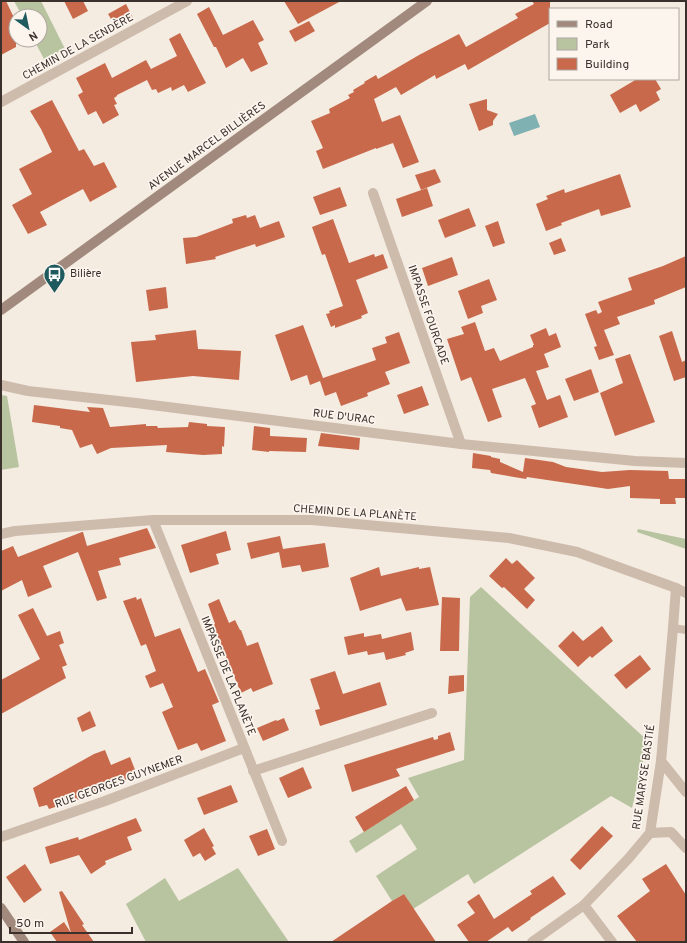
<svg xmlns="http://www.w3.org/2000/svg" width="687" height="943" font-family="Overpass,sans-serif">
<rect width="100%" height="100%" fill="#f4ebe1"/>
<g fill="#b8c4a0">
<polygon points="14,1 41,1 65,49 44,59 34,40 40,40 40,16 22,16"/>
<polygon points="1,395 7,396 19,467 1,470"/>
<polygon points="638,529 686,539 686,549 637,532"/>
<polygon points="481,587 648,741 632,808 611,796 474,884 468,874 413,909 404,894 392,901 376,876 417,849 401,824 356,853 349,841 419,797 408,778 464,760 470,597"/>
<polygon points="238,868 289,942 146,942 126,904 165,878 179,901"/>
</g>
<polygon fill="#7fb0b2" points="535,114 540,127 514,136 509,123"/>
<g fill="#c8694b">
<polygon points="1,1 6,1 16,22 16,47 1,55"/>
<polygon points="64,1 83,1 88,11 73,19"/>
<polygon points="284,1 341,1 298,24"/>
<polygon points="532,1 550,1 550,23 468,70 465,64 436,79 435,75 401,95 396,87 374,99 382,122 400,115 419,162 403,168 393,143 376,149 376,148 323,169 316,151 323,148 311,121 330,113 329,109 350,98 348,95 354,92 353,90 365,83 364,82 376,75 378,79 419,55 459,34 466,47 518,18 515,14 534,4"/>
<polygon points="126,4 133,18 116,27 108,14"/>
<polygon points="209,7 223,35 253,20 264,40 258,43 268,64 251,72 243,58 226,68 216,47 214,47 197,14"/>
<polygon points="309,21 315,31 295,42 289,31"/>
<polygon points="180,33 206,83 188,92 184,85 172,91 171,87 158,93 156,89 152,90 147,80 117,95 117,96 114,98 117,104 114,105 119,115 103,124 96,111 88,115 78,95 83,92 76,78 105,63 112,78 146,60 151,69 177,56 169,39"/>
<polygon points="637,79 655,79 661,89 656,92 660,100 640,112 636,104 620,113 610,95"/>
<polygon points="487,99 487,110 498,114 493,121 493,125 479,131 469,104"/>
<polygon points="52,100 79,151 84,149 94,166 104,162 117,187 90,202 83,189 66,198 40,212 47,225 28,234 12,205 32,194 19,169 52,152 41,129 30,111"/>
<polygon points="435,169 441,182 421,190 415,175"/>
<polygon points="620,174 631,207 601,216 599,209 561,223 562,225 546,231 536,204 548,199 546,196 564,189 565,193"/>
<polygon points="340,187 347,206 320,215 313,197"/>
<polygon points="427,188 433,206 402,217 396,199"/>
<polygon points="469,208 476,226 445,238 438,220"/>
<polygon points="246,215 247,218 255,215 260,228 279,221 285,237 256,247 255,244 215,257 216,259 186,264 183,238 196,237 220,228 233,223 232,219"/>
<polygon points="333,219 349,263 374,254 375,257 383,254 388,268 356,280 368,313 361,316 362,318 335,328 335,325 331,327 326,314 330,313 329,311 343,306 325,254 322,255 312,227"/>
<polygon points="498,221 505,243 493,247 485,226"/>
<polygon points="561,238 566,251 554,255 549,243"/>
<polygon points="686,256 686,287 654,300 655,304 617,317 620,324 604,330 614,355 599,360 594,347 597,346 585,314 596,310 598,314 602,312 598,302 632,290 628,278 663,266"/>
<polygon points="452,257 458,275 428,286 422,268"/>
<polygon points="489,279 497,300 481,306 483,313 468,319 458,291"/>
<polygon points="166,287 168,308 149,311 146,290"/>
<polygon points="475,322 485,351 494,348 500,361 533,347 533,345 534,345 530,335 546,328 549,336 556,333 561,347 544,354 549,367 536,371 547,400 560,395 568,417 539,428 531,406 536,404 525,378 492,389 502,417 488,422 471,377 461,381 447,339 464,334 461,327"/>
<polygon points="303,325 323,378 376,360 372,348 387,343 385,337 399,332 410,363 385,372 390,384 367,393 368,396 341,406 336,392 325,396 320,381 310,385 307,375 291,381 275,335"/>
<polygon points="196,330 198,349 241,351 239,380 193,376 136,382 131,342 156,340 155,335"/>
<polygon points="672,331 682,362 686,360 686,377 674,381 659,336"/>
<polygon points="630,354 655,422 615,436 600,393 623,383 615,359"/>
<polygon points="591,369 599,392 574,401 565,379"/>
<polygon points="422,386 429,405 404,414 397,395"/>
<polygon points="34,405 90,412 87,407 103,408 110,427 146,424 146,426 157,426 158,428 188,427 189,422 207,424 207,426 225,427 224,447 222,446 222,454 203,455 166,452 167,445 111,448 97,454 92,444 80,448 72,430 60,428 60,426 32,422"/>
<polygon points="254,426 270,428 270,436 307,438 306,452 269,451 269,452 252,450"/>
<polygon points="321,433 360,438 359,450 318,446"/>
<polygon points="473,453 491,456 491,457 500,459 500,462 523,472 525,458 553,462 566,467 602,472 630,470 668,471 669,479 686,479 686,498 675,498 676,504 660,504 660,499 630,498 630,486 608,489 527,477 526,479 491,473 490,470 472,468"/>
<polygon points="147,528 156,548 119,558 121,565 98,571 107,598 97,601 78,552 43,566 52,587 28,597 22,580 1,591 1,551 13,546 18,557 82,532 83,532 87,546"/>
<polygon points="226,531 231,550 216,554 219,564 190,573 181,545"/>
<polygon points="280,536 283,549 325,543 329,567 302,572 300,565 282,568 279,552 251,559 247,543"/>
<polygon points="506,558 512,564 517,560 535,578 524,589 535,600 527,609 504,587 502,588 489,576"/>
<polygon points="379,567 381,576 419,567 419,569 430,567 439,605 406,611 401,598 360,611 350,578"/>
<polygon points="136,597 137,600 141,598 155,637 180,628 198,672 205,669 219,702 212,705 226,741 201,751 197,743 178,750 162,712 173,707 163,683 150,688 145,676 156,671 146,644 141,646 123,601"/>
<polygon points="442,597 460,598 459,651 440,651"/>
<polygon points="219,599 229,623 235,620 240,630 241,630 247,646 258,642 273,684 253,692 251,688 241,693 213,625 215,624 208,604"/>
<polygon points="33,608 47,636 60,631 64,643 59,645 67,665 62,667 66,678 1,714 1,680 40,659 18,615"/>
<polygon points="602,626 613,641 592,658 590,656 578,667 558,646 573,631 583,641"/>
<polygon points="411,632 414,650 405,653 406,655 386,660 384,652 368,655 367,651 348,655 344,637 364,633 364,637 381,634 382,639"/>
<polygon points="640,655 651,669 626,689 614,675"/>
<polygon points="335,671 343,694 380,682 387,705 320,726 315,710 320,709 310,679"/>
<polygon points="464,675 464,691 448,694 449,676"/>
<polygon points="90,711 96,726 82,732 77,718"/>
<polygon points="284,718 289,730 263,741 257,728 276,720 277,721"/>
<polygon points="450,732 455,750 396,769 400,776 352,792 344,765 433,737 434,740 438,739 438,736"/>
<polygon points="105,750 111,765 130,757 137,775 104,789 82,795 83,798 49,809 47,805 39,807 33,788 94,754"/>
<polygon points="303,767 312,788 288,798 279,778"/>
<polygon points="231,785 238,802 204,815 197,798"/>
<polygon points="406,786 414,800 364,832 355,817"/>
<polygon points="136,818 142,831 127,837 132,850 105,861 106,864 91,874 79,855 50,864 45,847 78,837 79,840"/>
<polygon points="602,826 613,836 580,870 570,860"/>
<polygon points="204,828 214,846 212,847 216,854 205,861 200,853 193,857 184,840"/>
<polygon points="267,829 275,849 258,856 249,836"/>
<polygon points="25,864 42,890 24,903 6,877"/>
<polygon points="666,864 686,895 686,942 637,942 617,916 650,891 642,879"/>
<polygon points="553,876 566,894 530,918 531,919 512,932 508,927 486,942 469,942 457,925 475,913 467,902 479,894 494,919 532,894 530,891"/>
<polygon points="62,891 84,924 82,925 94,942 57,942 50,932 64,922 71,933 59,892"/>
<polygon points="404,894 436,942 331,942 392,901"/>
</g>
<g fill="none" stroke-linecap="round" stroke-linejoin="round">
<polyline stroke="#cdbbac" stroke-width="8" points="673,628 686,630"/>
<g stroke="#cdbbac" stroke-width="10">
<polyline points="1,102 187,1"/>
<polyline points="373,193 461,444"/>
<polyline points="1,385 28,391 136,403 461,444 635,461 686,463"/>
<polyline points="153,520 282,841"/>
<polyline points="1,534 15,531 153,520 312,520 509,538 577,552 676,588 686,593"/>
<polyline points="661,761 686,792"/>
<polyline points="253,771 432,713"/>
<polyline points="650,833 671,832 686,848"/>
<polyline points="1,837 105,801 244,748"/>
<polyline points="584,905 612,942"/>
<polyline points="532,942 584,905 628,859 650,833 661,761 673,628 676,588"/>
</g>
<g stroke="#a18a7d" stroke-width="10">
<polyline points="1,310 427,1"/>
<polyline points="1,908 24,942"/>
</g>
</g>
<defs>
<symbol id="bus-pin" viewBox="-11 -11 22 30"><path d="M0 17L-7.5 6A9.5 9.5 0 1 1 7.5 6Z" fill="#1f5a5e" stroke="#fbf5ee"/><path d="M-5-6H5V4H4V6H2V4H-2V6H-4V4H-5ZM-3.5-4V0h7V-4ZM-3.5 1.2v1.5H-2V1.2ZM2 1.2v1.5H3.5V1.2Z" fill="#fff"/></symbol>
</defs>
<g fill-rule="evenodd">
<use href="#bus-pin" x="42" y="262" width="25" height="34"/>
</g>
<g text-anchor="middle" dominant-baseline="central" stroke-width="3.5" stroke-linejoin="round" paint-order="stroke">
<g font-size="11" fill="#3b302b" stroke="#fbf5ee">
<text transform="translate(78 47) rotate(-29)">CHEMIN DE LA SENDÈRE</text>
<text transform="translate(207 146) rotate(-36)">AVENUE MARCEL BILLIÈRES</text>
<text transform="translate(428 315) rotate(71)">IMPASSE FOURCADE</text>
<text transform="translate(344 417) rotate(7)">RUE D'URAC</text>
<text transform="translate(355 513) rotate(4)">CHEMIN DE LA PLANÈTE</text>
<text transform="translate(228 676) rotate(68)">IMPASSE DE LA PLANÈTE</text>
<text transform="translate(644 777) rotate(-82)">RUE MARYSE BASTIÉ</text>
<text transform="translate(119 782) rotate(-20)">RUE GEORGES GUYNEMER</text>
</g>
<g font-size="11" fill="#3b302b" stroke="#fbf5ee" text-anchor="start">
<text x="70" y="274">Bilière</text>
</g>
</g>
<rect width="687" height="943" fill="none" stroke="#3b302b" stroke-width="4"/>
<rect x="549" y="8" width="130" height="72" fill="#fbf5ee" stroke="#aea6a0"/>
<rect x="557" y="21" width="20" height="6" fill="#a18a7d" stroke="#aea6a0"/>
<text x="585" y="28" font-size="12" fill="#3b302b">Road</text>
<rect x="557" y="38" width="20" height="12" fill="#b8c4a0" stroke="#aea6a0"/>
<text x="585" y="48" font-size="12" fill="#3b302b">Park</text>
<rect x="557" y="58" width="20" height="12" fill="#c8694b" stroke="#aea6a0"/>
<text x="585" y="68" font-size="12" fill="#3b302b">Building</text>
<g transform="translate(28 28) rotate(147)"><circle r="19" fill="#fbf5ee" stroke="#aea6a0"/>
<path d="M0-3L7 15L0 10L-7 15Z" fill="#1f5a5e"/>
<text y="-6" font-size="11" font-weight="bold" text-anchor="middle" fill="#3b302b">N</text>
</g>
<path d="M10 927v6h122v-6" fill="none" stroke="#3b302b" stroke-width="2"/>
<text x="16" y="927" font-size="12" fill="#3b302b" stroke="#fbf5ee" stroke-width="3" paint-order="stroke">50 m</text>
</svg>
